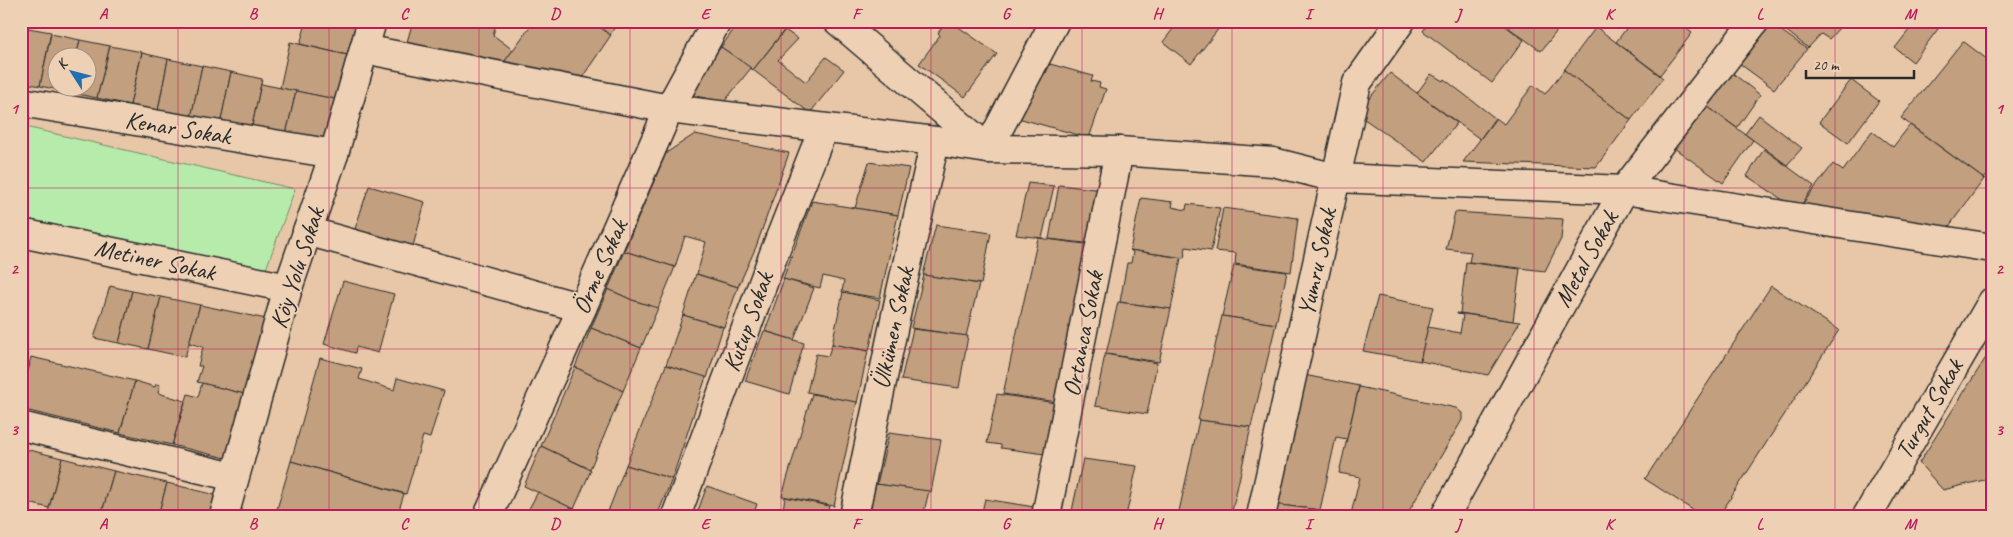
<svg xmlns="http://www.w3.org/2000/svg" width="2013" height="537" font-family="Caveat,sans-serif">
<rect width="100%" height="100%" fill="#e7c7a8"/>
<filter id="ink" filterUnits="userSpaceOnUse"><feTurbulence type="fractalNoise" baseFrequency=".02" numOctaves="2"/><feDisplacementMap in="SourceGraphic" scale="10" xChannelSelector="R" yChannelSelector="G"/><feConvolveMatrix kernelMatrix="1 2 1 2 8 2 1 2 1" color-interpolation-filters="sRGB"/></filter>
<g filter="url(#ink)">
<polygon fill="#b7ebab" stroke="#718b6b" points="21,126 295,189 266,269 21,218"/>
<g fill="#c29f7e" stroke="#2b2b2b">
<polygon points="300,21 335,21 355,27 347,55 300,44 305,27 299,24"/>
<polygon points="335,21 357,21 355,27"/>
<polygon points="413,21 497,21 493,35 513,50 497,72 403,56"/>
<polygon points="534,21 548,21 553,25 556,21 592,21 611,35 579,82 497,72"/>
<polygon points="592,21 619,21 610,35"/>
<polygon points="740,21 776,21 786,28 753,70 721,47"/>
<polygon points="946,21 950,21 997,54 965,97 919,64 940,35 938,33"/>
<polygon points="1179,21 1185,24 1187,21 1221,21 1223,23 1191,64 1163,42"/>
<polygon points="1430,21 1499,21 1524,40 1492,83 1423,31"/>
<polygon points="1513,21 1565,21 1541,51 1509,28"/>
<polygon points="1632,21 1677,21 1692,33 1660,75 1616,42"/>
<polygon points="1774,21 1835,21 1841,26 1829,39 1821,34 1808,48"/>
<polygon points="1916,21 1944,21 1913,62 1895,48"/>
<polygon points="1769,22 1807,49 1774,89 1736,61"/>
<polygon points="1596,27 1663,78 1631,120 1564,70"/>
<polygon points="28,28 51,32 40,86 21,82 21,42 25,43"/>
<polygon points="785,30 798,39 778,60 806,82 826,57 844,70 810,113 753,70"/>
<polygon points="51,34 80,40 76,58 58,58 58,88 69,88 68,92 40,86"/>
<polygon points="80,40 110,46 97,98 68,92 69,88 88,88 88,58 76,58"/>
<polygon points="1963,41 1992,63 1992,170 1984,179 1901,118"/>
<polygon points="290,42 347,55 335,99 280,88"/>
<polygon points="110,46 142,52 130,105 97,98"/>
<polygon points="721,47 751,68 724,102 686,94"/>
<polygon points="142,53 168,59 158,111 130,105"/>
<polygon points="168,59 202,66 191,118 158,111"/>
<polygon points="1050,64 1093,76 1091,81 1100,83 1099,87 1106,89 1089,138 1018,118 1043,72 1046,73"/>
<polygon points="202,66 231,72 220,125 191,118"/>
<polygon points="1564,70 1631,120 1596,167 1463,162 1496,118 1504,124 1533,85 1545,94"/>
<polygon points="1730,71 1760,95 1737,128 1704,104"/>
<polygon points="231,72 262,79 251,131 220,125"/>
<polygon points="1390,73 1457,123 1426,162 1360,116 1359,111"/>
<polygon points="1431,74 1443,81 1444,79 1495,118 1480,139 1417,93"/>
<polygon points="1851,80 1879,101 1848,143 1819,122"/>
<polygon points="261,84 296,91 285,139 251,131"/>
<polygon points="296,91 335,99 321,147 285,139"/>
<polygon points="1704,104 1753,140 1723,183 1674,148"/>
<polygon points="1759,115 1802,148 1787,165 1745,134"/>
<polygon points="1910,125 1984,179 1944,233 1798,210 1833,164 1843,171 1872,131 1893,147"/>
<polygon points="695,134 789,153 756,247 738,287 697,274 706,242 685,236 675,267 624,251 666,153"/>
<polygon points="1764,149 1814,186 1798,210 1747,176"/>
<polygon points="869,162 909,168 898,215 855,208"/>
<polygon points="1028,183 1054,186 1042,238 1016,235"/>
<polygon points="1059,185 1104,190 1093,244 1049,239"/>
<polygon points="369,186 425,202 410,257 351,241"/>
<polygon points="1141,198 1173,202 1172,207 1186,210 1187,204 1220,208 1211,251 1186,247 1184,258 1130,250"/>
<polygon points="812,201 898,215 880,298 842,292 844,281 823,276 820,288 783,279"/>
<polygon points="1223,208 1298,218 1291,272 1235,264 1236,253 1215,251"/>
<polygon points="1455,212 1563,219 1561,239 1545,271 1469,262 1471,252 1446,249"/>
<polygon points="936,225 991,233 981,284 923,275"/>
<polygon points="1038,238 1093,245 1057,402 1003,394"/>
<polygon points="1130,250 1181,258 1171,309 1120,302 1127,263 1131,263 1133,252"/>
<polygon points="624,251 675,267 658,308 632,300 608,289"/>
<polygon points="1466,262 1520,269 1513,321 1460,313"/>
<polygon points="1234,265 1287,272 1276,324 1222,316"/>
<polygon points="696,274 738,287 724,327 683,315"/>
<polygon points="924,275 979,284 966,336 911,328"/>
<polygon points="784,279 814,288 794,340 765,331"/>
<polygon points="343,281 394,294 378,353 356,347 355,353 324,344"/>
<polygon points="110,286 132,291 119,343 94,338"/>
<polygon points="1771,286 1839,330 1719,516 1702,516 1645,479"/>
<polygon points="608,289 632,300 658,308 641,348 591,328"/>
<polygon points="132,291 161,297 148,349 119,343"/>
<polygon points="843,292 880,300 869,351 832,344"/>
<polygon points="1378,296 1433,307 1420,361 1363,351"/>
<polygon points="161,297 200,305 185,357 148,349"/>
<polygon points="1118,302 1171,309 1159,362 1106,354"/>
<polygon points="200,305 271,320 248,395 197,382 202,366 198,366 203,347 189,343"/>
<polygon points="1457,313 1520,322 1488,375 1420,361 1428,327 1460,333 1463,315 1457,314"/>
<polygon points="683,315 723,327 707,378 666,365"/>
<polygon points="1222,316 1276,324 1251,427 1198,420"/>
<polygon points="591,328 641,348 623,391 575,367"/>
<polygon points="913,329 968,336 959,388 901,380"/>
<polygon points="764,331 804,343 789,394 745,381"/>
<polygon points="832,344 868,351 857,403 807,392 816,354 828,356"/>
<polygon points="1992,348 1992,478 1943,490 1919,463"/>
<polygon points="1105,354 1157,363 1147,414 1095,406"/>
<polygon points="31,357 135,381 120,433 21,409 21,392"/>
<polygon points="320,358 362,369 359,379 394,390 397,378 444,391 430,438 423,436 406,494 291,461"/>
<polygon points="21,362 30,364 21,392"/>
<polygon points="666,365 706,377 672,479 626,465"/>
<polygon points="575,367 623,391 590,469 541,446"/>
<polygon points="1304,375 1359,386 1347,439 1336,437 1320,510 1272,504"/>
<polygon points="135,381 155,387 156,384 160,385 158,393 185,401 172,445 120,433"/>
<polygon points="202,383 248,395 230,459 172,445 188,394 198,397"/>
<polygon points="1359,387 1456,408 1462,413 1462,420 1406,516 1367,516 1351,514 1360,477 1339,473"/>
<polygon points="812,394 857,402 834,506 782,496"/>
<polygon points="997,394 1056,403 1045,454 1001,448 1001,445 987,443"/>
<polygon points="1199,420 1251,427 1231,516 1178,516"/>
<polygon points="889,433 941,440 931,492 877,484"/>
<polygon points="541,446 591,470 574,509 524,486"/>
<polygon points="21,448 62,458 49,508 21,501"/>
<polygon points="62,458 114,471 101,516 47,516"/>
<polygon points="1083,459 1137,466 1126,516 1110,516 1072,511"/>
<polygon points="291,461 404,494 398,513 394,512 393,516 275,516"/>
<polygon points="626,465 672,479 657,516 613,516 607,514"/>
<polygon points="114,471 167,483 158,516 101,516"/>
<polygon points="167,483 216,495 212,516 158,516"/>
<polygon points="876,484 929,491 923,516 868,516"/>
<polygon points="707,486 757,504 753,516 696,516"/>
<polygon points="538,492 576,510 573,516 525,516"/>
<polygon points="785,497 829,506 827,516 782,516"/>
<polygon points="985,499 1034,507 1032,516 981,516"/>
<polygon points="1272,504 1320,510 1319,516 1269,516"/>
<polygon points="1072,512 1104,516 1071,516"/>
</g>
<g fill="none" stroke-linecap="round" stroke-linejoin="round">
<defs>
<g id="street">
<polyline points="838,21 988,149 1055,21"/>
<polyline points="364,49 669,109 935,141 988,149 1119,151 1273,162 1336,178 1624,190 1992,248"/>
<polyline points="21,102 334,154"/>
<polyline points="307,231 582,308"/>
<polyline points="21,233 288,288"/>
<polyline points="21,426 234,477"/>
<polyline points="224,516 288,288 334,154 372,21"/>
<polyline points="676,516 775,251 823,129"/>
<polyline points="854,516 901,291 935,141"/>
<polyline points="1046,516 1119,151"/>
<polyline points="1261,516 1357,83 1401,21"/>
<polyline points="1445,516 1624,190 1755,21"/>
<polyline points="1867,516 1992,302"/>
</g>
<polyline id="secondary" points="488,516 582,308 669,109 717,21"/>
</defs>
<use href="#street" stroke="#2b2b2b" stroke-width="31"/>
<use href="#secondary" stroke="#2b2b2b" stroke-width="31"/>
<use href="#street" stroke="#eed1b5" stroke-width="28"/>
<use href="#secondary" stroke="#eed1b5" stroke-width="28"/>
</g>
</g>
<path fill="none" stroke="#c2185b" stroke-width="1" stroke-opacity="0.55" d="M178 21V516M329 21V516M479 21V516M630 21V516M781 21V516M931 21V516M1082 21V516M1232 21V516M1383 21V516M1534 21V516M1684 21V516M1835 21V516M21 188H1992M21 349H1992"/>
<g text-anchor="middle" dominant-baseline="central" stroke-width="4" stroke-linejoin="round" paint-order="stroke">
<g font-size="25" fill="#2b2b2b" stroke="#eed1b5">
<text transform="translate(178 128) rotate(9)">Kenar Sokak</text>
<text transform="translate(1586 259) rotate(-61)">Metal Sokak</text>
<text transform="translate(155 260) rotate(12)">Metiner Sokak</text>
<text transform="translate(1317 262) rotate(-78)">Yumru Sokak</text>
<text transform="translate(600 267) rotate(-66)">Örme Sokak</text>
<text transform="translate(297 268) rotate(-72)">Köy Yolu Sokak</text>
<text transform="translate(748 322) rotate(-70)">Kutup Sokak</text>
<text transform="translate(893 328) rotate(-78)">Ülkümen Sokak</text>
<text transform="translate(1083 334) rotate(-79)">Ortanca Sokak</text>
<text transform="translate(1929 409) rotate(-60)">Turgut Sokak</text>
</g>
</g>
<rect width="2013" height="537" fill="none" stroke="#eed1b5" stroke-width="55"/>
<g transform="translate(72 72) rotate(306)"><circle r="24" fill="#eed1b5" stroke="#a08f7e"/>
<path d="M0-4L9 19L0 12L-9 19Z" fill="#1f6fb2"/>
<text y="-8" font-size="14" font-weight="bold" text-anchor="middle" fill="#2b2b2b">K</text>
</g>
<path d="M1806 70v8h108v-8" fill="none" stroke="#2b2b2b" stroke-width="2.5"/>
<text x="1813" y="70" font-size="15" fill="#2b2b2b" stroke="#eed1b5" stroke-width="4" paint-order="stroke">20 m</text>
<rect x="28" y="28" width="1958" height="482" fill="none" stroke="#c2185b" stroke-width="2"/>
<g font-size="16" text-anchor="middle" font-weight="bold" fill="#c2185b">
<text x="103" y="19">A</text>
<text x="253" y="19">B</text>
<text x="404" y="19">C</text>
<text x="555" y="19">D</text>
<text x="705" y="19">E</text>
<text x="856" y="19">F</text>
<text x="1006" y="19">G</text>
<text x="1157" y="19">H</text>
<text x="1308" y="19">I</text>
<text x="1458" y="19">J</text>
<text x="1609" y="19">K</text>
<text x="1760" y="19">L</text>
<text x="1910" y="19">M</text>
<text x="14" y="114">1</text>
<text x="1999" y="114">1</text>
<text x="14" y="274">2</text>
<text x="1999" y="274">2</text>
<text x="14" y="435">3</text>
<text x="1999" y="435">3</text>
<text x="103" y="529">A</text>
<text x="253" y="529">B</text>
<text x="404" y="529">C</text>
<text x="555" y="529">D</text>
<text x="705" y="529">E</text>
<text x="856" y="529">F</text>
<text x="1006" y="529">G</text>
<text x="1157" y="529">H</text>
<text x="1308" y="529">I</text>
<text x="1458" y="529">J</text>
<text x="1609" y="529">K</text>
<text x="1760" y="529">L</text>
<text x="1910" y="529">M</text>
</g>
</svg>
